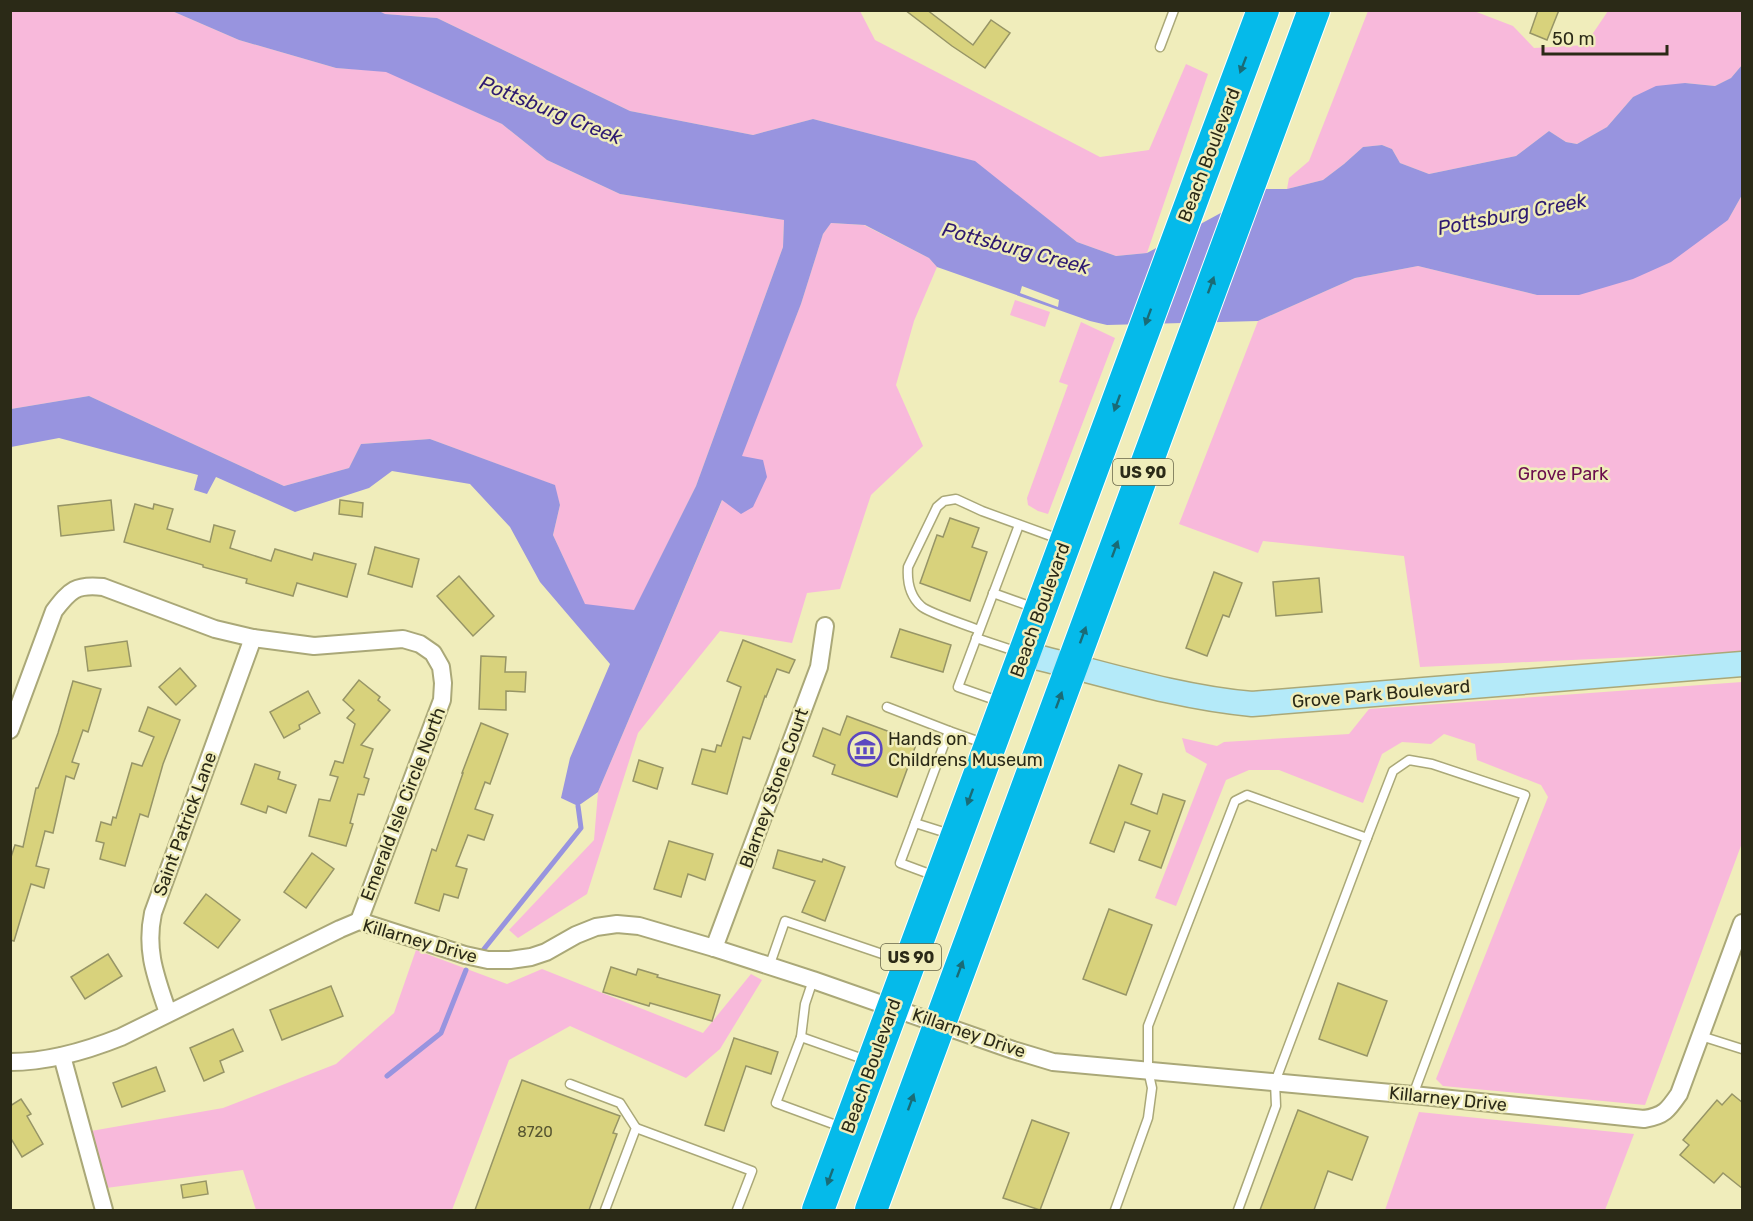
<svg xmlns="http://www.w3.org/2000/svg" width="1753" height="1221" font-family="Rubik,sans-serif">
<rect width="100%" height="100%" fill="#f0edbb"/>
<g fill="#f8b9db">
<polygon points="11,11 172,11 239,40 336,68 386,71 502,124 547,160 620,194 784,220 783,247 696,486 634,611 585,605 553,535 560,505 554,485 430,439 361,444 349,468 284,486 89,396 11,409"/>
<polygon points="377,11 860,11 875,40 1100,157 1149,150 1186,64 1208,74 1147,253 1116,256 1077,242 974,161 813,119 753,135 630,111 437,18 385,14"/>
<polygon points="1368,11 1474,11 1513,26 1534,48 1585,45 1608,11 1742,11 1742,65 1731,78 1715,86 1685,83 1633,97 1607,127 1577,144 1566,142 1549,131 1516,156 1429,174 1400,163 1392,149 1382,145 1363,147 1344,164 1323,180 1287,189 1289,178 1309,161"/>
<polygon points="1742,195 1742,652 1420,667 1404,556 1263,541 1258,553 1179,524 1258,321 1355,278 1418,266 1537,295 1728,220"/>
<polygon points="831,223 864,225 929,258 937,267 914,321 896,385 923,446 871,495 840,589 807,593 792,643 720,631 638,733 587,894 518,938 509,930 594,840 598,792 741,456 801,304 823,234"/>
<polygon points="1015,300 1050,312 1045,327 1010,315"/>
<polygon points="1081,322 1115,338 1048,514 1038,511 1028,505 1027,498 1068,385 1059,382"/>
<polygon points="1742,682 1742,843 1645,1105 1443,1086 1436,1079 1548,797 1541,785 1477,760 1475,744 1444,734 1431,744 1402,742 1382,754 1363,803 1279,770 1249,770 1226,780 1176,906 1155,898 1207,764 1186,752 1182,738 1217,746 1224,742 1349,734 1369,709"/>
<polygon points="416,950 507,984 542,969 703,1033 751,974 762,980 720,1049 686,1078 570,1026 509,1060 452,1210 256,1210 243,1170 106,1188 91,1131 223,1108 336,1064 394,1013"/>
<polygon points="1419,1112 1634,1134 1605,1210 1385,1210"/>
</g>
<polygon fill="#9894df" points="377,10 385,14 437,18 630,111 753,135 813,119 975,161 1077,242 1116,256 1147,253 1265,189 1287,189 1323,180 1344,164 1363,147 1382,145 1392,149 1400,163 1429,174 1516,156 1549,131 1566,142 1577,144 1607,127 1633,97 1656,86 1685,83 1715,86 1731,78 1742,65 1742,195 1728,220 1671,262 1633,279 1579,295 1537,295 1418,266 1355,278 1258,321 1107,325 1090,321 937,267 929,258 865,225 831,223 823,234 801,304 742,456 763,460 767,477 753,507 741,514 722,500 598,792 578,806 561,798 570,758 610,664 540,582 510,527 470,484 392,471 369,488 295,512 216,477 207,494 194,490 198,475 59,438 11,447 11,409 89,396 284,486 349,468 361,444 430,439 555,485 560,505 553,535 585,604 634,610 696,486 783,247 784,220 620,194 547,160 502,124 386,72 336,68 239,40 172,11"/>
<polygon fill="#f0edbb" points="1022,286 1059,300 1058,307 1020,293"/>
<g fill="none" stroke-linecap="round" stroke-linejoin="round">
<g stroke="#9894df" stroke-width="5">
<polyline points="484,949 581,828 578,806"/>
<polyline points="387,1076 441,1033 466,970"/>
</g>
</g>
<g fill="#d8d27c" stroke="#979566" stroke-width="1.5">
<polygon points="905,10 927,10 973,45 991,20 1010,33 985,68 952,46"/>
<polygon points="1538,10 1559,10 1547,40 1530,33"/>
<polygon points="111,500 114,530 61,536 58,506"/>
<polygon points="340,500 363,503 362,517 339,514"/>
<polygon points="135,504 153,509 154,504 173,509 167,529 210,542 214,525 235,531 230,548 271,561 275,549 312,560 314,553 356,564 347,597 297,583 293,596 246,583 247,579 203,567 203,565 124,542"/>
<polygon points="950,518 979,528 972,547 987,552 970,601 920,583 937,535 943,537"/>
<polygon points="375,547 419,559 412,587 368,574"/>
<polygon points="1214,572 1242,583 1229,617 1223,615 1207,656 1186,648"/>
<polygon points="459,576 494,616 473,636 437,596"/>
<polygon points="1319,578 1322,612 1276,616 1273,582"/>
<polygon points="900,629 951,645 943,672 891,657"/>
<polygon points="743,640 795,660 789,673 777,669 766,697 765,696 750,739 743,737 727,794 692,784 702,749 715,752 717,745 721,746 741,687 727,681"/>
<polygon points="127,641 131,666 88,671 85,647"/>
<polygon points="481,656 506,657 505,672 526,672 525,692 506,691 506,710 479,709"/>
<polygon points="180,668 196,686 176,705 159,687"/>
<polygon points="359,680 380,697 378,700 390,710 361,745 373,749 364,777 369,779 364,795 358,794 350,823 353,824 346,846 309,836 319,799 330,801 338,777 330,775 335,761 343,763 355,724 347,718 354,710 343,700"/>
<polygon points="73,681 101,689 88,732 83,730 72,762 79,764 74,779 66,776 53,833 45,831 36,866 49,869 44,888 31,884 14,941 10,940 10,860 15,845 23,847 36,788 38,788 58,733"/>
<polygon points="308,691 320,713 299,725 300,729 284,738 270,712"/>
<polygon points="148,707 180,720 163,764 148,817 140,814 125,866 100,859 104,843 96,841 101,822 111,825 113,817 116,818 132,763 142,766 154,737 139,731"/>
<polygon points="847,716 917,742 897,797 832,774 835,765 813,756 823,728 840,735"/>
<polygon points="481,723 508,734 490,784 485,782 475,809 493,815 484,840 468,835 456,866 467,869 458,898 444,894 439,911 415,903 432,849 436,851 463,773 462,773"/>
<polygon points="639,760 663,768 657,789 633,781"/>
<polygon points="255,764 280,772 278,779 296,785 286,813 268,806 266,813 241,804"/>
<polygon points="1119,765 1142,774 1131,804 1157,814 1163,794 1185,801 1161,868 1139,860 1150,831 1125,822 1114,852 1090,843"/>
<polygon points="669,841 713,854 705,880 688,874 681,897 654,889"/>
<polygon points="778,850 822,862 823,859 845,867 825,921 802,912 815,881 773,868"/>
<polygon points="312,853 334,869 306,908 284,892"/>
<polygon points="206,894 240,920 218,948 184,923"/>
<polygon points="1109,909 1152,925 1126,995 1083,979"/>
<polygon points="108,954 122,976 85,999 71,977"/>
<polygon points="611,967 636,975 638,969 658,975 657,977 720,995 712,1021 650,1003 649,1006 603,992"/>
<polygon points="1338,983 1387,1001 1367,1056 1319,1039"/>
<polygon points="331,986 343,1016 282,1040 270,1010"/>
<polygon points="233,1029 243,1051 220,1061 224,1072 204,1081 190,1048"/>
<polygon points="734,1038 778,1052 771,1074 746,1066 724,1131 705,1125"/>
<polygon points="156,1067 165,1091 122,1107 113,1083"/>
<polygon points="522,1080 620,1116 613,1133 617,1134 589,1210 475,1210"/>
<polygon points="1732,1094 1743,1103 1743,1189 1723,1173 1714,1183 1680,1155 1689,1145 1683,1140 1717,1100 1722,1105"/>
<polygon points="21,1099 31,1114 27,1116 43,1144 22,1157 10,1137 10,1106"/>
<polygon points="1298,1110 1368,1137 1352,1180 1328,1171 1314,1210 1260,1210"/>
<polygon points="1032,1120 1069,1133 1040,1210 1003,1198"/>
<polygon points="206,1181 208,1194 183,1198 181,1185"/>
</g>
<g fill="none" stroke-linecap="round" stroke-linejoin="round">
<defs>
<g id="lane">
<polyline points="1160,47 1174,10"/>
<polyline points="993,593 1035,608"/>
<path d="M979 630C967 625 928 613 921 606 910 596 907 581 908 567L937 507 944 501 956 499 982 511 1059 539"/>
<polyline points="976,638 1018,652"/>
<polyline points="1001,702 958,687 1019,525"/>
<polyline points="887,707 949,731"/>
<polyline points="915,823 949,731 983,743"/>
<polyline points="935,876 900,863 915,823 950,834"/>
<polyline points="769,967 785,921 903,961"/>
<polyline points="1701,1036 1742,1049"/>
<polyline points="801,1037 805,1004 813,980"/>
<polyline points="570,1084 620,1103 636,1128 605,1210"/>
<polyline points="636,1128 752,1171 737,1210"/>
<polyline points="844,1128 776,1103 801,1037 866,1060"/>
<polyline points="1115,1210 1148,1118 1152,1088 1148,1070 1148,1026 1235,801 1247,795 1367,838 1393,771 1409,760 1432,764 1525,795 1413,1095"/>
<polyline points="1238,1210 1276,1106 1275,1082 1367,838"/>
</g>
<g id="street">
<path d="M10 730 54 611C70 590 76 584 103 587L215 629 253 638 314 646 403 639 420 644 433 653 441 667 443 683 442 700 359 921"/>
<polyline points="714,948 819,667 825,626"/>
<path d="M168 1013C156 977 145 951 153 913L253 638"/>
<polyline points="62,1056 104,1210"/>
<path d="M10 1062C49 1062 86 1051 121 1037L340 929 359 921 465 955 488 960H510L531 957 546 952 576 935 596 927 617 924 639 926 714 948 813 980 1013 1050 1053 1062 1413 1095 1644 1119C1664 1116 1668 1110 1679 1094L1742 923"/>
</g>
<path id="secondary" d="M1024 654C1099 672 1174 697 1252 704L1742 664"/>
<g id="highway">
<polyline points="818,1210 1198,184 1263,10"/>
<polyline points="871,1210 1314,10"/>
</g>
</defs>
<use href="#lane" stroke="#aaa878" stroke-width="11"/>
<use href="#street" stroke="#aaa878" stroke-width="20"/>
<use href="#secondary" stroke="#aaa878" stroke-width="27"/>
<use href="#highway" stroke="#fff" stroke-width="34"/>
<use href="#lane" stroke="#fff" stroke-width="8"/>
<use href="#street" stroke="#fff" stroke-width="16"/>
<use href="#secondary" stroke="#b4eaf9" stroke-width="24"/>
<use href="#highway" stroke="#05baea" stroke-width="32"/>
</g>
<defs><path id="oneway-solid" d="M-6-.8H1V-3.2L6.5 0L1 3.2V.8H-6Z" transform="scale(1.5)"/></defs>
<g fill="#1a6b76">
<use href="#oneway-solid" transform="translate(1243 65) rotate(111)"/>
<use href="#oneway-solid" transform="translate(1211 285) rotate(-70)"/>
<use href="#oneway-solid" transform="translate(1148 317) rotate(110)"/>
<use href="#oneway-solid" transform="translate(1117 403) rotate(110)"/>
<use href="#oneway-solid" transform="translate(1115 549) rotate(-70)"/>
<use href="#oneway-solid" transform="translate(1083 635) rotate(-70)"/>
<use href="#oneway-solid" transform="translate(1059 700) rotate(-70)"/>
<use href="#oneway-solid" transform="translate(970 797) rotate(110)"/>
<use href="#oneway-solid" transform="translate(960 969) rotate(-70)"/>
<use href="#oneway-solid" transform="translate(911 1102) rotate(-70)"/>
<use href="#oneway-solid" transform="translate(830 1177) rotate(110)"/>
</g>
<defs>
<symbol id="museum-ring" viewBox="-11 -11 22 22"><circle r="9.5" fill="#f0edbb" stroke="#5c48c0" stroke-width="1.5"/><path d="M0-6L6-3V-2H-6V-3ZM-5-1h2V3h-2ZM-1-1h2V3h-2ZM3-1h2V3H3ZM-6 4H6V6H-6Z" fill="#5c48c0"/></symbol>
</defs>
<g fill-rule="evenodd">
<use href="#museum-ring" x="846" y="730" width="38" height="38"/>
</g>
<g text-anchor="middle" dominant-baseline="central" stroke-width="5" stroke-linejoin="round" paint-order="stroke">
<g font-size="15" fill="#565430">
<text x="535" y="1132">8720</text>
</g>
<g fill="#f0edbb" stroke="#666448" stroke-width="1.5">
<rect x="1113" y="459" width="60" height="26" rx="4.5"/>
<rect x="881" y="944" width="60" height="26" rx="4.5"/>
</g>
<g font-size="16" font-weight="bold" fill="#2b2a17">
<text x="1143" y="472">US 90</text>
<text x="911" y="957">US 90</text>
</g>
<g font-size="18" fill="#2b2a17" stroke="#f0edbb">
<text transform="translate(1209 155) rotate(-69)">Beach Boulevard</text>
<text transform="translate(1040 610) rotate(-70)">Beach Boulevard</text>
<text transform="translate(1381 694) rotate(-5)">Grove Park Boulevard</text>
<text transform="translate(774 788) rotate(-70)">Blarney Stone Court</text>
<text transform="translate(403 804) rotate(-69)">Emerald Isle Circle North</text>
<text transform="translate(185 824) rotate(-70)">Saint Patrick Lane</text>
<text transform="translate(420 941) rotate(16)">Killarney Drive</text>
<text transform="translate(969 1033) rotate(19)">Killarney Drive</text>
<text transform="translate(871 1066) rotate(-70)">Beach Boulevard</text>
<text transform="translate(1448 1099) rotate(6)">Killarney Drive</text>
</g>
<g font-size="18" fill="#6b0e4d" stroke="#f0edbb">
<text x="1563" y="474">Grove Park</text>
</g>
<g font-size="18" fill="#2b2a17" stroke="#f0edbb" text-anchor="start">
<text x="888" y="739">Hands on<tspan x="888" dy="21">Childrens Museum</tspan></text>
</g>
<g font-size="20" font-style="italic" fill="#2e1a71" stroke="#f0edbb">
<text transform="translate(551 110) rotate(22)">Pottsburg Creek</text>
<text transform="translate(1512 214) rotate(-11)">Pottsburg Creek</text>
<text transform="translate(1016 248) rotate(15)">Pottsburg Creek</text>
</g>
</g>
<rect width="1753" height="1221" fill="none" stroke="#2b2a17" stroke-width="24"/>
<path d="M1543 45v9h124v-9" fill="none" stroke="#2b2a17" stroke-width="3"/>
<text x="1552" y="45" font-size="18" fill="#2b2a17" stroke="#f0edbb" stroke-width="4.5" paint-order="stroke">50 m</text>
</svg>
